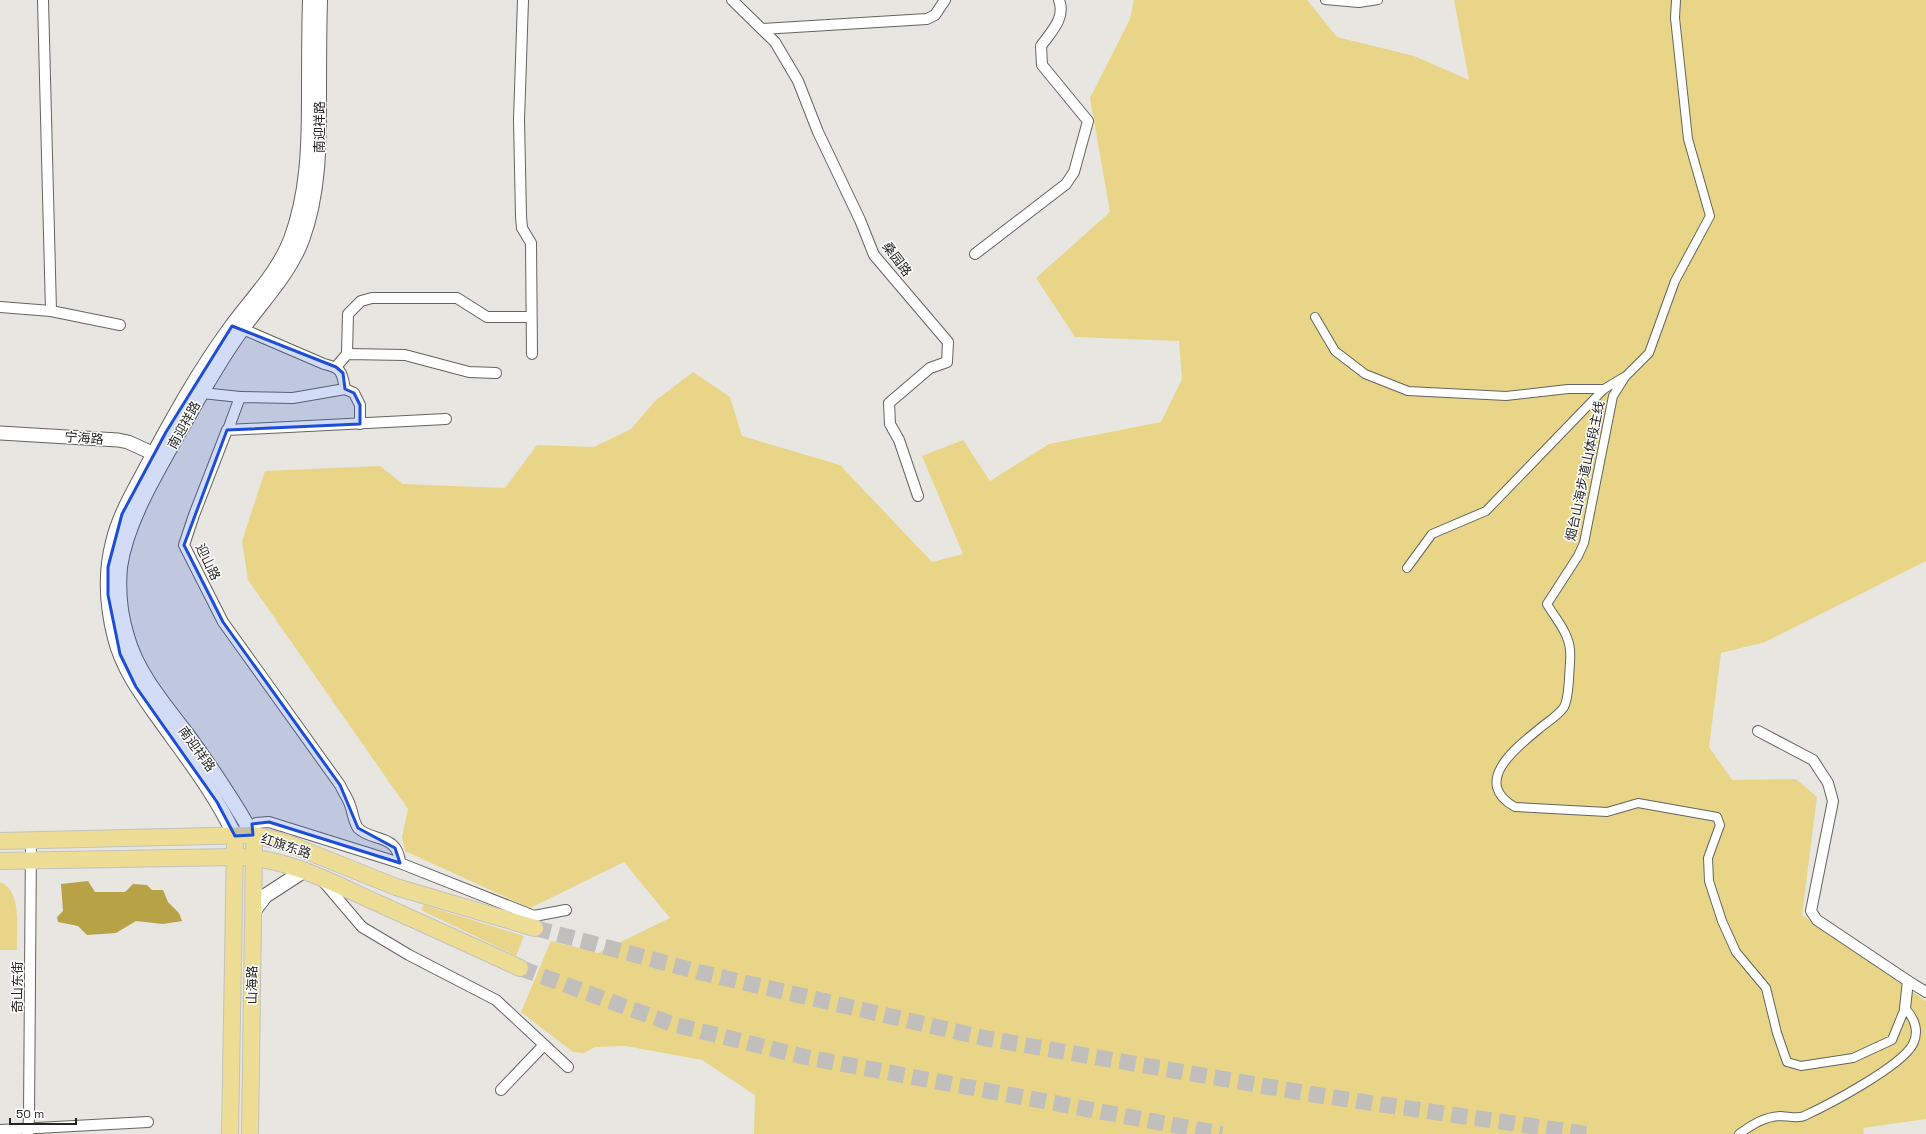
<svg xmlns="http://www.w3.org/2000/svg" width="1926" height="1134" font-family="'Space Grotesk','Noto Sans SC',sans-serif">
<rect width="100%" height="100%" fill="#e8e6e1"/>
<g fill="#e9d587">
<polygon points="1134,0 1307,0 1337,37 1414,56 1469,80 1454,0 1926,0 1926,561 1765,642 1721,653 1709,747 1732,780 1796,779 1817,797 1802,915 1926,1001 1926,1119 1863,1128 1864,1134 754,1134 755,1095 702,1060 626,1046 595,1047 584,1053 573,1052 521,1012 551,941 598,953 670,918 624,862 530,908 405,851 402,837 408,809 248,580 242,541 265,471 380,466 403,484 505,488 537,445 594,447 631,429 655,401 693,372 730,397 742,436 840,465 932,562 963,554 922,456 963,440 990,481 1049,444 1161,422 1182,379 1179,341 1075,337 1036,278 1110,212 1090,98 1130,19"/>
<path d="M0 882C23 891 16 930 17 950H0Z"/>
<polygon points="424,905 524,936 516,956 423,911 421,908"/>
</g>
<polygon fill="#b8a246" points="88,881 95,892 125,892 133,884 147,885 152,890 163,890 168,902 179,913 182,921 163,924 136,921 116,933 87,935 78,926 58,922 57,917 63,911 61,884"/>
<g fill="none" stroke-linecap="round" stroke-linejoin="round">
<g stroke="#c1bfbb" stroke-width="16" stroke-dasharray="16 8" stroke-linecap="butt">
<polyline points="535,928 703,973 984,1038 1323,1096 1587,1134"/>
<polyline points="520,968 672,1024 805,1057 1222,1134"/>
</g>
<defs>
<g id="pedestrian">
<polyline points="1325,0 1359,3 1378,0"/>
<path d="M1676 0 1675 18 1688 139 1710 216 1675 281 1649 353 1625 377 1613 396 1584 543 1578 556 1547 604C1555 618 1569 633 1570 650 1571 660 1569 671 1569 680 1568 689 1568 700 1564 707 1558 716 1547 722 1539 729 1514 749 1472 783 1515 807L1607 812 1638 803 1717 817 1720 825 1708 858 1709 881 1722 921 1736 952 1766 988 1777 1033 1787 1062 1801 1066 1853 1058 1892 1040 1905 1008C1914 1018 1920 1030 1913 1044 1902 1066 1828 1105 1804 1116 1798 1119 1787 1116 1780 1116 1763 1117 1752 1125 1739 1134"/>
<polyline points="1315,317 1335,351 1365,374 1408,391 1506,396 1568,389 1604,389"/>
<polyline points="1407,568 1432,534 1486,511 1604,389 1624,377"/>
</g>
<g id="minor">
<polyline points="43,0 51,311"/>
<polyline points="523,0 519,120 521,216 522,228 531,243 532,354"/>
<polyline points="732,0 775,42 798,81 818,132 860,220 874,255 948,342 947,362 930,368 889,403 890,424 899,440 918,496"/>
<polyline points="762,29 927,19 935,15 945,0"/>
<path d="M975 254 1066 184 1074 172 1088 121 1042 65 1041 46C1051 32 1066 18 1059 0"/>
<polyline points="0,307 51,311 120,325"/>
<path d="M238 327 324 364C341 368 342 371 345 389"/>
<polyline points="347,354 348,314 361,301 372,298 457,298 487,317 531,317"/>
<polyline points="336,367 347,354 405,355 469,372 496,373"/>
<polyline points="202,393 240,397"/>
<polyline points="229,427 240,397 293,398 345,389 354,393 360,405 360,424"/>
<polyline points="1758,731 1813,760 1828,783 1833,801 1811,911 1817,920 1908,981"/>
<polyline points="253,835 252,827 256,823 269,822 400,863 534,916 566,910"/>
<path d="M400 863C398 833 371 842 358 828 353 821 353 812 350 805 348 798 343 792 340 785L223 622 184 545 194 515 227 430 446 419"/>
<polyline points="322,880 362,927 409,955 496,1000 568,1067"/>
<polyline points="1905,1008 1908,981 1926,992"/>
<polyline points="501,1090 544,1045"/>
<polyline points="0,1130 148,1122"/>
<polyline points="28,1134 29,1117 31,840"/>
</g>
<polyline id="tertiary" points="0,433 118,440 128,442 163,458"/>
<g id="secondary">
<path d="M253 835C233 800 211 767 187 734 164 704 137 673 127 636 120 614 118 589 120 567 127 519 159 469 182 427 201 394 220 359 243 328 264 299 289 274 302 240 319 194 319 146 319 98 319 65 319 33 320 0"/>
<path d="M235 836C216 795 188 759 162 723 143 696 123 670 115 638 107 607 105 573 113 542 119 516 133 493 145 470 171 421 198 372 231 327 252 298 278 273 291 239 308 193 309 146 309 97 309 65 309 32 310 0"/>
<polyline points="253,912 265,896 305,870"/>
</g>
<g id="primary">
<polyline points="0,841 253,835 284,842 396,887 535,928"/>
<path d="M0 861 235 857C289 857 336 885 384 906 430 927 475 947 520 968"/>
<polyline points="230,1134 235,846"/>
<polyline points="250,1134 254,847"/>
</g>
</defs>
<use href="#pedestrian" stroke="#65645f" stroke-width="10"/>
<use href="#minor" stroke="#65645f" stroke-width="12"/>
<use href="#tertiary" stroke="#65645f" stroke-width="15"/>
<use href="#secondary" stroke="#65645f" stroke-width="16"/>
<use href="#primary" stroke="#c2c2c1" stroke-width="18"/>
<use href="#pedestrian" stroke="#fff" stroke-width="8"/>
<use href="#minor" stroke="#fff" stroke-width="10"/>
<use href="#tertiary" stroke="#fff" stroke-width="13"/>
<use href="#secondary" stroke="#fff" stroke-width="14"/>
<use href="#primary" stroke="#eedd95" stroke-width="16"/>
</g>
<path fill="#1d4ed8" fill-opacity="0.2" stroke="#1d4ed8" stroke-width="3" stroke-linejoin="round" d="M232 326 336 367 343 373 345 389 354 393 360 405V424L227 430 184 545 223 622 340 785 358 828 395 848 400 863 269 822 252 824 253 835 235 836 217 802 136 687 120 654 108 595V567L122 514 166 432Z"/>
<g text-anchor="middle" dominant-baseline="central" stroke-width="3" stroke-linejoin="round" paint-order="stroke">
<g font-size="13" fill="#252523" stroke="#fff">
<text transform="translate(319 127) rotate(-90)">南迎祥路</text>
<text transform="translate(897 259) rotate(53)">桑园路</text>
<text transform="translate(184 425) rotate(-61)">南迎祥路</text>
<text transform="translate(84 438) rotate(4)">宁海路</text>
<text transform="translate(1585 471) rotate(-78)">烟台山海步道山体段主线</text>
<text transform="translate(208 562) rotate(64)">迎山路</text>
<text transform="translate(197 749) rotate(54)">南迎祥路</text>
<text transform="translate(286 846) rotate(18)">红旗东路</text>
<text transform="translate(252 985) rotate(-89)">山海路</text>
<text transform="translate(17 987) rotate(-90)">奇山东街</text>
</g>
</g>
<path d="M10 1118v6h66v-6" fill="none" stroke="#252523" stroke-width="2"/>
<text x="16" y="1118" font-size="12" fill="#252523" stroke="#ffffff" stroke-width="3" paint-order="stroke">50 m</text>
</svg>
